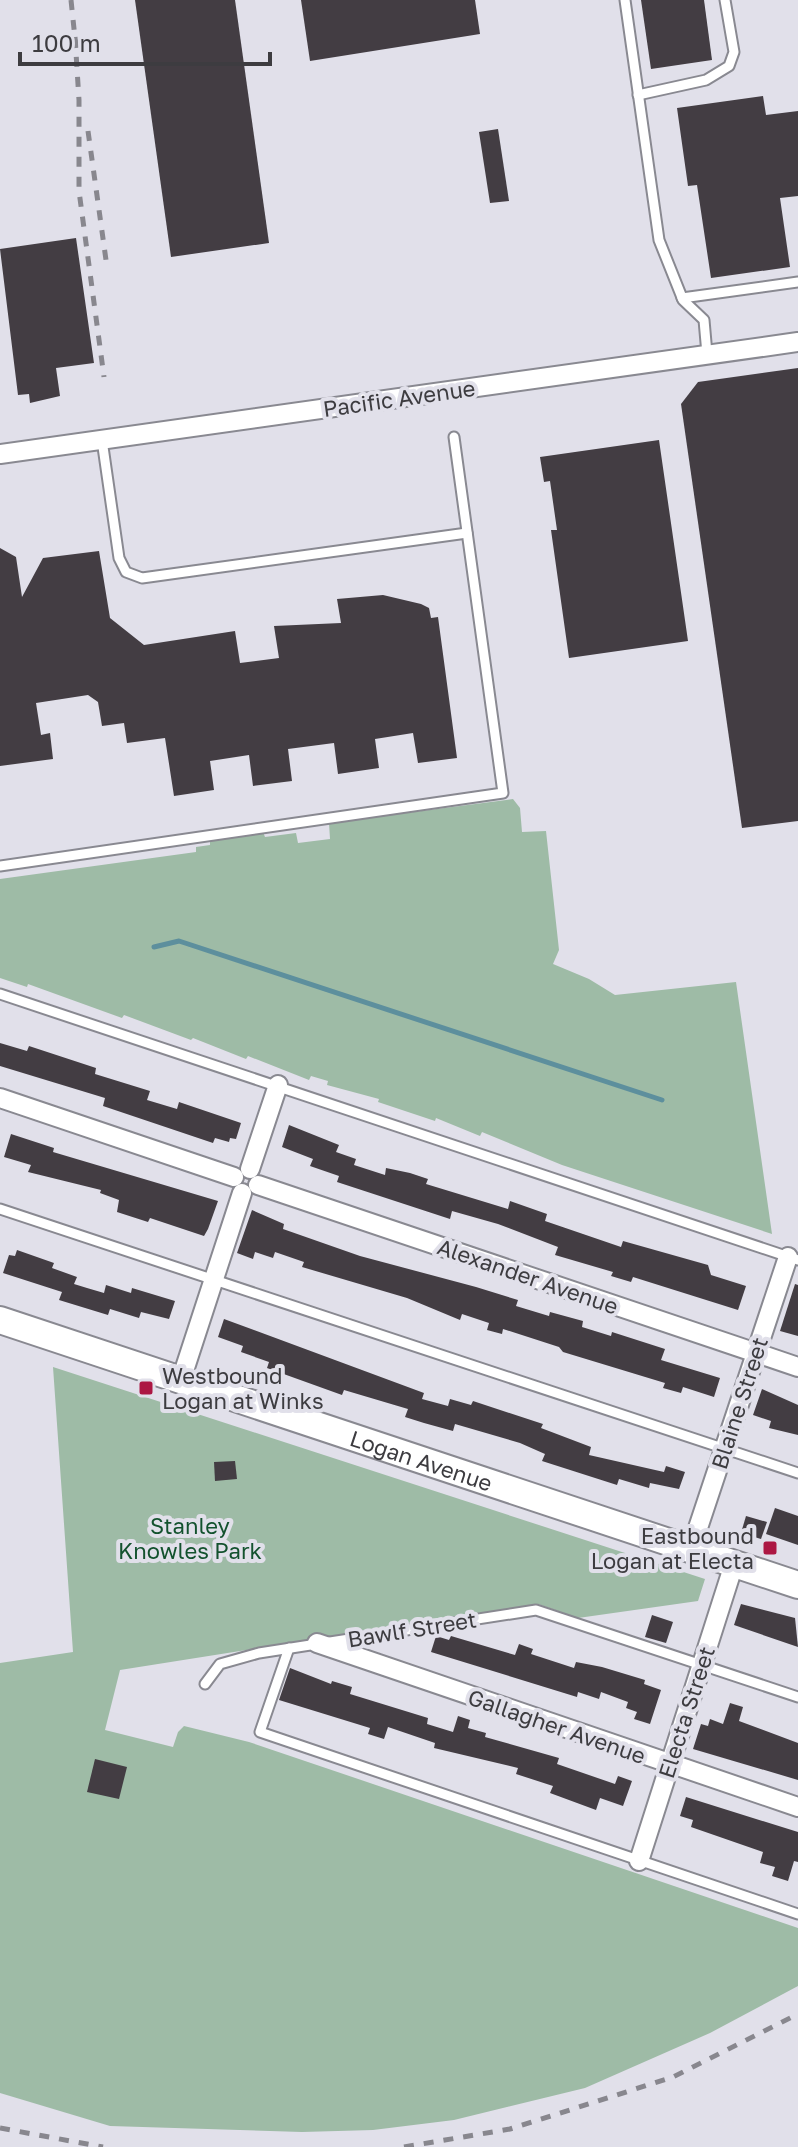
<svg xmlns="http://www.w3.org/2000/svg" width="798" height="2147" font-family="'Golos Text',sans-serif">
<rect width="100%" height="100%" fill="#e1e0ea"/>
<g fill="#9ebba6">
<polygon points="513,799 520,808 522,832 546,831 559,950 553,964 589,979 615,995 736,982 772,1234 562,1165 482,1132 480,1136 436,1118 435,1121 378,1102 379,1099 327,1085 328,1081 311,1076 309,1080 248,1056 246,1059 193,1038 191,1040 124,1015 122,1018 28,984 27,987 0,978 0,879 196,852 196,847 210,845 210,841 263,832 265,837 296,833 298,843 330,839 329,823"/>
<polygon points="53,1367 705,1579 698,1601 578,1618 538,1604 120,1670 105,1730 173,1747 178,1732 184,1726 249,1742 798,1928 798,1986 710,2033 585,2088 454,2120 373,2130 302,2132 110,2126 0,2093 0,1663 73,1652"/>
</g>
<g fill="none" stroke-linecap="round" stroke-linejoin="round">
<polyline stroke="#5d8f9d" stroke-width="5" points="154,947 179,941 662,1100"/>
</g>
<g fill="#433d43">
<polygon points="135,0 235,0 269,243 171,257"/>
<polygon points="301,0 475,0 480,34 310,61"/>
<polygon points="641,0 704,0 712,60 651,69"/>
<polygon points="763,96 766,115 798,111 798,196 780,198 790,267 711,278 697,185 688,186 677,108"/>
<polygon points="498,129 509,201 490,203 479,132"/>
<polygon points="76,238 94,363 56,368 60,396 30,403 29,394 18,395 0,249"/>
<polygon points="798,368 798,821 742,828 681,404 698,382"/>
<polygon points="659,440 688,641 569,658 551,530 557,530 550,481 544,482 540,457"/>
<polygon points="0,548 16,557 22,597 43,558 99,551 110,618 144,645 235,631 240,663 279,658 274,626 341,623 337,599 383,595 421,604 429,608 431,618 438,617 457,758 418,763 413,733 375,739 379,768 338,774 334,743 288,749 292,781 253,786 249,755 210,761 214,790 174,796 165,738 127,743 124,723 102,726 98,702 88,695 36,703 41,735 50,733 53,759 0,766"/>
<polygon points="0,1043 27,1051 29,1046 96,1068 95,1074 150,1091 147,1100 177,1109 179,1102 241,1123 236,1139 230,1138 229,1142 215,1138 213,1143 103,1106 105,1098 0,1066"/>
<polygon points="289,1125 339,1145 336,1152 356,1159 354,1165 385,1175 386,1168 410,1173 428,1179 426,1184 508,1209 510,1201 547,1214 545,1221 621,1247 623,1241 708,1265 711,1275 746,1286 738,1310 633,1277 631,1282 611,1276 613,1272 555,1255 558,1247 498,1224 452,1211 450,1219 337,1182 339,1176 310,1166 313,1159 282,1147"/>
<polygon points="11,1134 54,1148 53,1152 218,1201 208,1229 204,1236 150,1218 148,1222 117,1212 119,1200 100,1193 101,1190 28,1172 31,1165 4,1157"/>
<polygon points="252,1210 284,1224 283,1229 360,1256 476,1287 518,1300 516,1306 549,1316 550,1312 583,1321 582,1327 611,1336 612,1332 665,1349 661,1360 720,1378 714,1397 683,1387 681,1393 663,1388 665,1383 563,1352 559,1347 503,1329 502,1334 487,1330 489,1323 462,1314 460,1320 407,1298 302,1267 304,1262 275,1252 273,1258 255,1252 253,1259 237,1253"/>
<polygon points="17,1250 54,1263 52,1268 77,1277 74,1284 87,1288 104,1293 106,1285 131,1293 132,1288 175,1301 169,1319 141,1312 139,1318 110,1309 108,1315 59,1300 62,1292 3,1273 9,1255 15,1256"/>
<polygon points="795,1284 798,1285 798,1336 780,1331"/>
<polygon points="224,1319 424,1393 422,1399 448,1406 450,1399 471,1405 473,1401 543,1424 541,1428 591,1447 589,1455 664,1472 666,1466 685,1472 679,1489 650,1483 649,1488 619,1479 617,1485 542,1461 545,1454 520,1443 455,1424 453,1431 424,1423 405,1417 408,1409 344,1390 342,1395 267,1368 269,1362 241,1352 243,1346 218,1337"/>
<polygon points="762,1389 798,1405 798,1435 769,1428 771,1421 753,1415"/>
<polygon points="235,1461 237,1479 215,1481 214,1462"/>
<polygon points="775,1508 798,1516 798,1545 766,1534"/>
<polygon points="746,1516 767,1522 761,1539 741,1533"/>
<polygon points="741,1604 795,1618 798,1647 734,1625"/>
<polygon points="652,1615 673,1622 666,1643 645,1637"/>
<polygon points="436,1636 449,1640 451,1636 515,1655 519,1644 533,1649 531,1654 574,1668 576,1662 602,1667 645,1680 644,1684 661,1690 650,1724 634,1719 637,1712 626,1708 628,1702 601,1692 599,1699 578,1692 577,1697 431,1652"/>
<polygon points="290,1668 331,1684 332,1681 352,1687 350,1694 428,1718 427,1724 453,1732 458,1716 470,1720 468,1728 486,1733 485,1737 559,1758 557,1764 615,1784 618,1776 632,1781 623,1806 600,1798 596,1810 550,1793 553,1786 516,1774 518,1768 434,1748 435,1743 388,1727 384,1739 368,1734 370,1728 279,1700"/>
<polygon points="730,1703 743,1707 739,1721 798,1743 798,1780 693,1749 701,1724 708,1726 710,1719 723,1724"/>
<polygon points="95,1759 127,1767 119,1799 87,1792"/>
<polygon points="686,1797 798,1832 798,1862 794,1861 788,1881 772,1876 775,1867 760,1863 763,1852 691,1827 693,1820 680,1816"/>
</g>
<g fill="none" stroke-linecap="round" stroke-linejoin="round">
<defs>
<g id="lane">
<polyline points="625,0 659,240 683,300 704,320 707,354"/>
<polyline points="638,95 706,80 729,66 734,52 725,0"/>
<polyline points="682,298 798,282"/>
<polyline points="102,440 119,558 126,572 142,578 467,533"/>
<polyline points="0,866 503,793 454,437"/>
<polyline points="0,994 798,1260"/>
<polyline points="0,1209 798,1473"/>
<polyline points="289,1648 260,1732 798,1914"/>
<polyline points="205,1684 220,1664 259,1653 536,1610 798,1697"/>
</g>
<g id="street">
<polyline points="0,454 798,342"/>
<polyline points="0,1098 234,1177"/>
<polyline points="250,1169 278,1085"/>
<polyline points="258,1185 798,1367"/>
<polyline points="181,1380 242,1193"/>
<polyline points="691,1549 788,1257"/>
<polyline points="317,1643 798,1807"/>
<polyline points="639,1861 734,1564"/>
</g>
<g id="secondary">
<path id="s1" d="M0 1320 798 1585"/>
</g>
</defs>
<use href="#lane" stroke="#898991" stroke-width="13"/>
<use href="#street" stroke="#898991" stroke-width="22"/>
<use href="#secondary" stroke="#898991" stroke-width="30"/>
<use href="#lane" stroke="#fff" stroke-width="9"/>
<use href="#street" stroke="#fff" stroke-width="18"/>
<use href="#secondary" stroke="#fff" stroke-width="26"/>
<g stroke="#88878e" stroke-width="5" stroke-dasharray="10 10" stroke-linecap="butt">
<polyline points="71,0 76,48"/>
<polyline points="75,37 79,100 79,191 104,377"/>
<polyline points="88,131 106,260"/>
<polyline points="0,2128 103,2147"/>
<polyline points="404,2147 510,2129 673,2077 798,2014"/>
</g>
</g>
<g fill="#ac1743" stroke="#e1e0ea" stroke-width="3">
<rect x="138" y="1380" width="16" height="16" rx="4"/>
<rect x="762" y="1540" width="16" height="16" rx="4"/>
</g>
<g text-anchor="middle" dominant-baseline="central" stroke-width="8" stroke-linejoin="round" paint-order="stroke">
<g font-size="22" fill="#3d3c40" stroke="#e1e0ea">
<text transform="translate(399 398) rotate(-8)">Pacific Avenue</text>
<text transform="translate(528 1276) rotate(19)">Alexander Avenue</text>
<text transform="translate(739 1403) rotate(-72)">Blaine Street</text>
<text stroke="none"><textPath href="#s1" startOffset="444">Logan Avenue</textPath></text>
<text transform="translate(412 1629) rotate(-9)">Bawlf Street</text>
<text transform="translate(686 1712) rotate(-72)">Electa Street</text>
<text transform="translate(557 1726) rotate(19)">Gallagher Avenue</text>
</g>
<g font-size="22" fill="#3d3c40" stroke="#e1e0ea" text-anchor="start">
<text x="162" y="1375">Westbound<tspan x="162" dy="25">Logan at Winks</tspan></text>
<text x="754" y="1535" text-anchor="end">Eastbound<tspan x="754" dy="25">Logan at Electa</tspan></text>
</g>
<g font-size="22" fill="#13522e" stroke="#e1e0ea">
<text x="190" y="1525">Stanley<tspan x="190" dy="25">Knowles Park</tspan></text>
</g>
</g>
<path d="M20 52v12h250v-12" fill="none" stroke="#3d3c40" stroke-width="4"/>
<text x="32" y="52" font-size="24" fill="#3d3c40" stroke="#e1e0ea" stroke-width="6" paint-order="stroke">100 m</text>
</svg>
